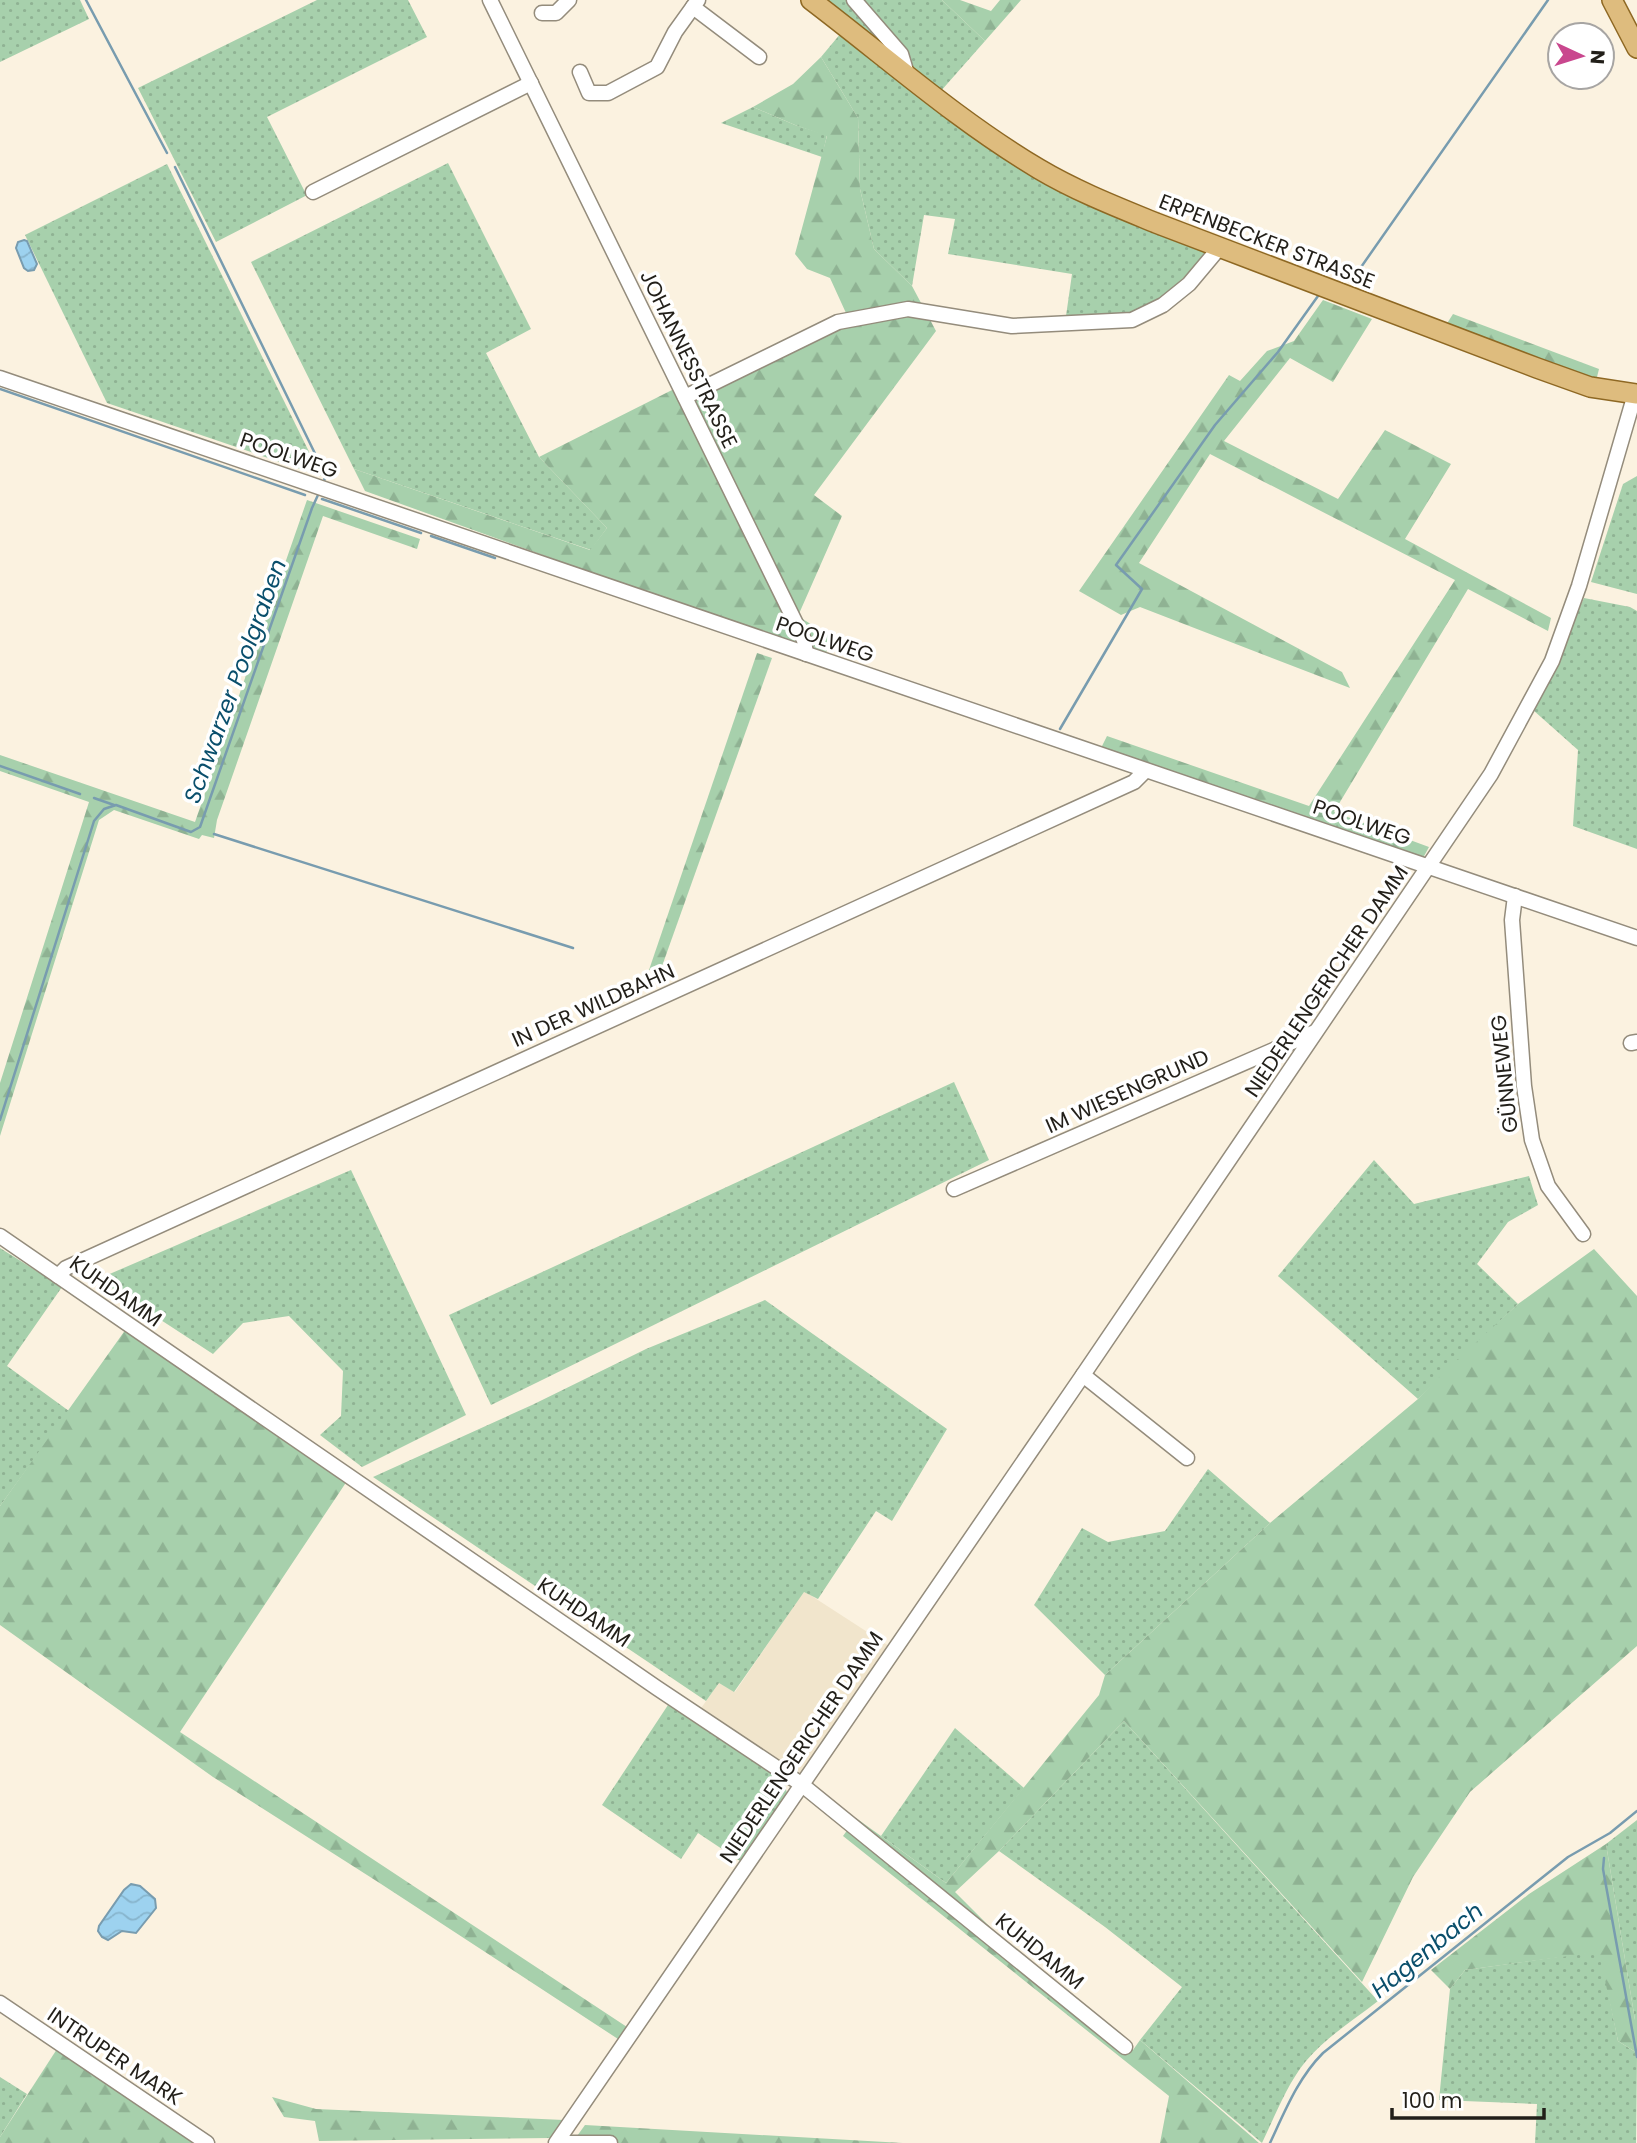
<svg xmlns="http://www.w3.org/2000/svg" width="1637" height="2143" font-family="Poppins,sans-serif">
<defs>
<pattern id="grass-dots" width="8" height="8" patternUnits="userSpaceOnUse" patternTransform="scale(1.75)"><rect width="8" height="8" fill="#a7d0ac"/><path d="M2 2h.1M6 6h.1" fill="none" stroke="#8fb293" stroke-width="1.8" stroke-linecap="round"/></pattern>
<pattern id="forest-firs" width="22" height="20" patternUnits="userSpaceOnUse" patternTransform="scale(1.75)"><rect width="22" height="20" fill="#a7d0ac"/><path d="M5 1l3.5 6h-7zM16 11l3.5 6h-7z" fill="#8fb293"/></pattern>
<pattern id="water-waves" width="16" height="10" patternUnits="userSpaceOnUse" patternTransform="scale(1.75)"><rect width="16" height="10" fill="#9dd2ef"/><path d="M0 5q4-4 8 0t8 0" fill="none" stroke="#87b4cc"/></pattern>
</defs>
<rect width="100%" height="100%" fill="#fbf2e0"/>
<polygon fill="#f1e5cc" points="804,1591 889,1646 799,1776 699,1711 719,1683 735,1692"/>
<g fill="url(#grass-dots)">
<polygon points="0,0 80,0 89,19 0,62"/>
<polygon points="317,0 408,0 427,37 267,117 305,192 312,189 313,192 216,242 138,88"/>
<polygon points="822,0 848,0 896,54"/>
<polygon points="861,0 942,0 985,41 940,92 914,71 905,52"/>
<path d="M841 33 983 143 1208 251C1165 302 1135 324 1066 316L1072 274 948 254 955 219 924 215 912 286 874 249 860 189 858 118 821 57Z"/>
<polygon points="753,107 795,125 827,135 822,157 721,123"/>
<polygon points="448,163 531,329 486,353 539,457 607,528 591,550 354,469 251,262"/>
<polygon points="167,164 321,476 107,403 25,235"/>
<polygon points="1637,476 1637,594 1591,582 1623,484"/>
<polygon points="1584,598 1630,607 1637,611 1637,849 1573,826 1578,750 1533,710"/>
<polygon points="954,1082 989,1160 491,1405 449,1315"/>
<polygon points="1374,1160 1414,1204 1529,1176 1538,1205 1508,1222 1477,1264 1518,1304 1418,1399 1278,1276"/>
<polygon points="351,1170 466,1415 362,1467 320,1435 341,1416 343,1371 289,1316 243,1323 213,1354 98,1279"/>
<polygon points="0,1248 62,1287 7,1366 69,1411 0,1506"/>
<polygon points="765,1300 947,1429 892,1521 876,1511 818,1599 804,1592 734,1692 719,1683 706,1701 373,1477 532,1405 646,1349"/>
<polygon points="1208,1469 1270,1523 1105,1675 1034,1605 1082,1528 1108,1542 1165,1531"/>
<polygon points="668,1705 783,1778 787,1793 740,1861 698,1833 681,1859 602,1805"/>
<path d="M1124 1721 1378 2001C1354 2020 1326 2037 1306 2061 1287 2084 1275 2116 1262 2143L1140 2040 1182 1987 1105 1927 999 1851Z"/>
<polygon points="955,1728 1024,1788 946,1883 881,1836"/>
<polygon points="1637,1820 1637,2020 1635,2020 1606,1844"/>
<polygon points="1600,1951 1618,2041 1637,2053 1636,2143 1535,2143 1537,2104 1439,2100 1450,1989 1465,1970"/>
<polygon points="0,2077 27,2094 0,2137"/>
</g>
<g fill="url(#forest-firs)">
<polygon points="942,0 960,0 991,11 1000,0 1021,0 985,41"/>
<polygon points="821,57 858,118 860,189 874,249 912,286 936,331 814,495 842,516 798,616 828,635 826,657 365,491 354,469 590,550 607,528 539,457 676,388 697,397 851,324 830,278 807,269 795,254 827,136 795,125 753,107 793,84"/>
<polygon points="1323,300 1372,319 1333,382 1290,358 1224,441 1338,499 1385,430 1451,464 1405,539 1551,618 1548,631 1468,589 1334,812 1429,847 1423,858 1101,748 1107,736 1309,806 1455,580 1210,454 1139,563 1342,672 1350,688 1140,607 1121,615 1079,591 1229,375 1240,381 1267,351 1294,341"/>
<polygon points="1453,314 1599,369 1596,381 1446,325"/>
<polygon points="307,500 420,539 417,549 323,516 217,820 214,838 202,835 199,839 114,810 99,820 0,1136 0,1083 89,802 0,771 0,755 195,822"/>
<polygon points="757,653 772,658 661,969 649,970"/>
<polygon points="1594,1249 1637,1296 1637,1646 1470,1792 1413,1877 1362,1982 1124,1721 999,1851 955,1892 998,1935 1133,2050 1140,2040 1259,2143 1160,2143 1169,2096 843,1836 856,1818 946,1883 1099,1695 1105,1675 1270,1523 1418,1399 1448,1368 1518,1304"/>
<polygon points="126,1329 347,1481 180,1732 627,2027 618,2039 378,1882 213,1777 0,1625 0,1506"/>
<polygon points="1606,1844 1635,2020 1637,2020 1637,2053 1618,2041 1599,1952 1465,1970 1450,1989 1431,1970 1529,1894"/>
<polygon points="57,2049 195,2143 0,2143 0,2137"/>
<polygon points="272,2097 316,2109 564,2120 550,2138 319,2141 315,2121 284,2117"/>
<polygon points="585,2125 903,2143 572,2143"/>
</g>
<g fill="url(#water-waves)" stroke="#789caf" stroke-width="2">
<polygon points="24,240 27,241 37,264 34,270 28,271 24,268 16,248 18,242"/>
<polygon points="131,1884 140,1886 155,1899 156,1908 136,1933 122,1931 108,1940 102,1937 98,1931 99,1926 124,1890"/>
</g>
<g fill="none" stroke-linecap="round" stroke-linejoin="round">
<g stroke="#789caf" stroke-width="2.5">
<polyline points="86,0 167,153"/>
<polyline points="175,167 325,474 324,483"/>
<polyline points="1352,280 1548,0"/>
<polyline points="0,389 305,495"/>
<polyline points="322,499 421,533"/>
<polyline points="431,536 495,558"/>
<polyline points="1060,729 1142,589 1116,565 1215,425 1278,352 1318,296"/>
<polyline points="0,766 80,794"/>
<polyline points="94,798 114,805"/>
<polyline points="214,834 573,948"/>
<polyline points="0,1120 94,821 104,809 116,805 191,832 200,827 312,508 318,495"/>
<polyline points="1604,1858 1603,1869 1637,2057"/>
<path d="M1270 2143C1285 2111 1298 2078 1323 2053L1568 1857 1610 1833 1637 1811"/>
</g>
<defs>
<g id="minor">
<polyline points="490,0 804,640 806,654"/>
<polyline points="854,0 901,54 907,74"/>
<polyline points="693,7 759,57"/>
<polyline points="542,13 556,13 569,0"/>
<polyline points="580,72 589,93 608,93 657,67 675,32 698,0"/>
<polyline points="313,192 531,83"/>
<polyline points="0,378 1637,938"/>
<polyline points="685,397 838,322 908,309 1012,326 1132,320 1163,305 1189,284 1220,247"/>
<polyline points="1515,896 1512,920 1524,1086 1532,1140 1548,1186 1583,1234"/>
<polyline points="1631,1043 1637,1042"/>
<polyline points="954,1189 1315,1032"/>
<polyline points="0,1236 657,1688 801,1784 1125,2047"/>
<polyline points="58,1276 66,1268 1134,782 1145,771"/>
<polyline points="1083,1375 1187,1458"/>
<polyline points="0,2003 207,2143"/>
<polyline points="556,2143 1083,1375 1491,774 1552,661 1579,586 1635,394"/>
<polyline points="566,2143 610,2143"/>
</g>
<g id="major">
<path d="M811 0C886 57 958 121 1039 169 1076 191 1117 207 1156 223L1537 368 1590 387 1637 394"/>
<polyline points="1612,0 1637,48"/>
</g>
</defs>
<use href="#minor" stroke="#948c7c" stroke-width="17"/>
<use href="#major" stroke="#8e6823" stroke-width="22"/>
<use href="#minor" stroke="#fff" stroke-width="14"/>
<use href="#major" stroke="#debc7e" stroke-width="19"/>
</g>
<g text-anchor="middle" dominant-baseline="central" stroke-width="7" stroke-linejoin="round" paint-order="stroke">
<g font-size="21" fill="#221f19" stroke="#fff">
<text transform="translate(1267 241) rotate(21)">ERPENBECKER STRASSE</text>
<text transform="translate(689 359) rotate(64)">JOHANNESSTRASSE</text>
<text transform="translate(289 455) rotate(19)">POOLWEG</text>
<text transform="translate(825 639) rotate(19)">POOLWEG</text>
<text transform="translate(1362 822) rotate(19)">POOLWEG</text>
<text transform="translate(1326 981) rotate(-56)">NIEDERLENGERICHER DAMM</text>
<text transform="translate(593 1005) rotate(-24)">IN DER WILDBAHN</text>
<text transform="translate(1504 1074) rotate(-96)">GÜNNEWEG</text>
<text transform="translate(1127 1091) rotate(-24)">IM WIESENGRUND</text>
<text transform="translate(116 1291) rotate(35)">KUHDAMM</text>
<text transform="translate(584 1612) rotate(34)">KUHDAMM</text>
<text transform="translate(801 1747) rotate(-56)">NIEDERLENGERICHER DAMM</text>
<text transform="translate(1040 1951) rotate(39)">KUHDAMM</text>
<text transform="translate(115 2056) rotate(34)">INTRUPER MARK</text>
</g>
<g font-size="23" font-style="italic" fill="#0a4f6c" stroke="#fff">
<text transform="translate(235 681) rotate(-70)">Schwarzer Poolgraben</text>
<text transform="translate(1427 1950) rotate(-39)">Hagenbach</text>
</g>
</g>
<g transform="translate(1581 56) rotate(94)"><circle r="33" fill="#ffffff" stroke="#a7a5a3" stroke-width="2"/>
<path d="M0-5L12 26L0 18L-12 26Z" fill="#c9478e"/>
<text y="-10" font-size="19" font-weight="bold" text-anchor="middle" fill="#221f19">N</text>
</g>
<path d="M1392 2108v10h152v-10" fill="none" stroke="#221f19" stroke-width="3.5"/>
<text x="1402" y="2108" font-size="21" fill="#221f19" stroke="#ffffff" stroke-width="5" paint-order="stroke">100 m</text>
</svg>
